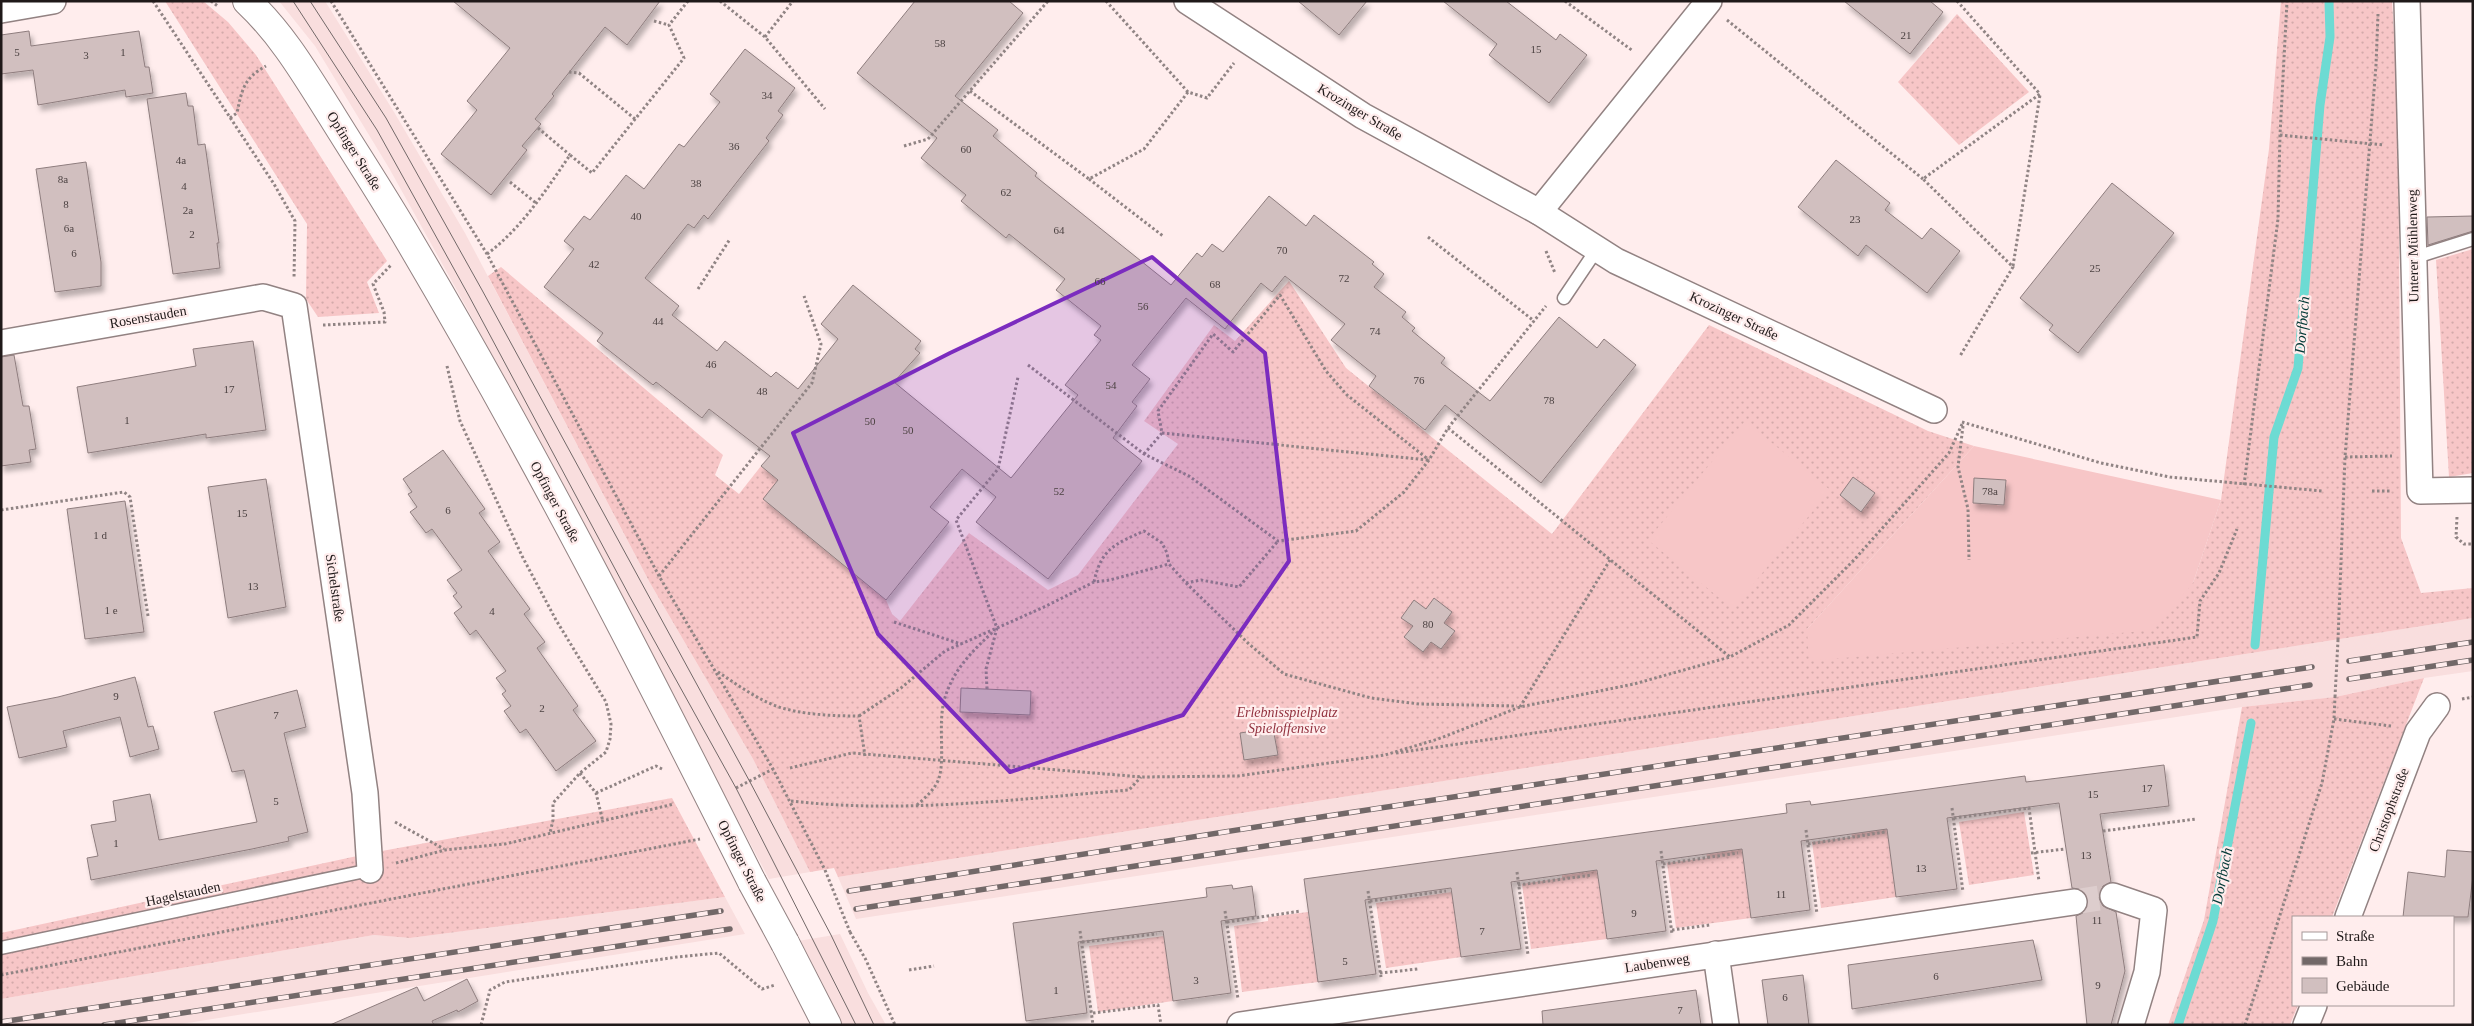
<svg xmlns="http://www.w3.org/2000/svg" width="2474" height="1026" font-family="Georgia,serif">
<defs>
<pattern id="grass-dots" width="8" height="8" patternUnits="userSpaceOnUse" patternTransform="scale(1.25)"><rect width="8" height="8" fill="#f7c6c7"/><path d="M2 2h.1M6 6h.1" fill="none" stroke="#d3aaaa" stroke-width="1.8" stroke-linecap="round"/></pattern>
<filter id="shadow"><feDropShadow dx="3" dy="5.5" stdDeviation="2.5" flood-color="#0004"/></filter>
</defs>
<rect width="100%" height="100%" fill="#ffeded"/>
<g fill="#f9dede">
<polygon points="279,1 325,1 394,112 465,233 650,583 753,759 810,872 769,879 469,312 389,168 315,46"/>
<polygon points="2473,618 2473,671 2424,678 2335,697 2242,707 856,919 838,877"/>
<polygon points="725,897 745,934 175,1025 1,1025 1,999 374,935 410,938"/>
<polygon points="840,934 868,993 886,1025 842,1025 798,941"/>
</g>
<g fill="url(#grass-dots)">
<polygon points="165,1 203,1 228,22 256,55 387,261 367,282 379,313 318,317 306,299 307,224"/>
<polygon points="2281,1 2392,1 2398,97 2401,538 2421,593 2473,588 2473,618 838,877 834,868 810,872 753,759 650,583 488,276 501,267 723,455 715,475 739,494 761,466 778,480 886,600 892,614 900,621 969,533 1048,590 1078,575 1178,444 1144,421 1214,325 1235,341 1289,281 1346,368 1552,534 1709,325 1928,431 1974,446 1807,629 2193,583 2221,500 2269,149"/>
<polygon points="1957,14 2029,92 1959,145 1898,82"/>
<polygon points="2473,249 2473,473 2449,477 2436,260"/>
<polygon points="2424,678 2332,917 2293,917 2293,1005 2298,1005 2290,1025 2168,1025 2204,920 2242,707 2335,697"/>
<polygon points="672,798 725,897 410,938 374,935 1,999 1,933 371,853"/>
<polygon points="2024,812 2034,875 1969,885 1959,822"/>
<polygon points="1887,827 1896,897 1821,908 1812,842 1852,837 1851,832"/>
<polygon points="1742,848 1751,918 1676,928 1667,863 1707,858 1706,852"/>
<polygon points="1597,868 1607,939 1531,949 1522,884 1562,878 1562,873"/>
<polygon points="1452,892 1461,957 1386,968 1376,903"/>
<polygon points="1308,912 1318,982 1242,992 1234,926 1268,921 1268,917"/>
<polygon points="1164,936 1173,1001 1098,1012 1089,946"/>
</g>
<g fill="#f7c6c7">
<polygon points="1745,421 1830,490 1733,609 1648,540"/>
<polygon points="1974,446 2221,500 2193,583 2153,630 1809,661 1807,629"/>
</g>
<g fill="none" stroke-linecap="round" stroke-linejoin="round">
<g stroke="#6ddbd3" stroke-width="9">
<polyline points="2255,645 2274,437 2298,368 2320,105 2330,37 2329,1"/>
<polyline points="2178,1025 2213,921 2251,723"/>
</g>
</g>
<g fill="#d1bfbf" stroke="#8e7d7e" filter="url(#shadow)">
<polygon points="453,1 660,1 627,45 605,27 552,94 554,96 535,119 541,124 522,146 527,150 491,195 441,154 477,110 467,101 510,48"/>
<polygon points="915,1 1009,1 1023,13 955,96 998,130 993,136 1037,173 1035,176 1171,285 1197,253 1202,257 1212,244 1223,252 1269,196 1306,226 1314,215 1374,262 1372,264 1384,274 1374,287 1406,312 1402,317 1415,328 1412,331 1445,358 1441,363 1490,401 1559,317 1597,348 1604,339 1636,365 1541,483 1445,405 1425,430 1369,386 1376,376 1331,340 1345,324 1285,276 1272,292 1261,283 1225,329 1186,298 1132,365 1150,379 1132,402 1137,406 1113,438 1142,461 1048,579 976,522 996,497 962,469 930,507 949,522 886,600 763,499 778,480 761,466 770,456 709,409 702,418 656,382 653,385 597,341 603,333 544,287 574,249 564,241 584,216 590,220 626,175 644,189 679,144 684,147 720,102 710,94 745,49 795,88 778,111 783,115 766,138 769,141 708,219 704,215 694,228 688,224 645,278 679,306 672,315 717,351 725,341 771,377 776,372 798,389 838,339 821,324 853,285 921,341 915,349 920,353 894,382 1011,478 1078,395 1065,385 1101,340 1094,335 1101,326 1056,290 1065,279 1009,234 1006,238 961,201 966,195 921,158 937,138 857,73"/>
<polygon points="1298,1 1367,1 1339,35"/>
<polygon points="1443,1 1506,1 1556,40 1560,34 1587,55 1549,103 1489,55 1497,44"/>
<polygon points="1844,1 1930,1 1943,12 1910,54"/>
<polygon points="29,31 31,46 139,31 145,67 149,67 153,93 126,97 125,90 38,105 33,70 1,74 1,35"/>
<polygon points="186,93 188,106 193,106 198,145 205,144 219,243 217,243 220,268 173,274 147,99"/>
<polygon points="1836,160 1890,203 1885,210 1922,239 1931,228 1960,251 1927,293 1866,245 1858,256 1798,207"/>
<polygon points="86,162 101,262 101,286 55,292 36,169"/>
<polygon points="2112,183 2174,233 2078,353 2049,330 2053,325 2020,298"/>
<polygon points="2473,216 2473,231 2428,245 2427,217"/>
<polygon points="253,341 266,430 206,438 206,434 88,453 77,387 196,366 193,349"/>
<polygon points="14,355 23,406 29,406 36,449 29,450 31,462 1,466 1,357"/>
<polygon points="443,450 485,509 479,513 500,542 488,551 530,609 524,614 545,642 537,648 578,706 573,710 596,741 556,771 526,729 520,733 504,711 511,706 502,694 506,691 496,678 506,671 476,630 470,635 454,613 462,607 453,596 457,593 447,580 462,570 432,529 426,533 410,512 417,507 408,494 412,492 403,479"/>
<polygon points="1853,477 1875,493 1861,512 1840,495"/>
<polygon points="1974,478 2006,480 2004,505 1973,503"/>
<polygon points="266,479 286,607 228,618 208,487"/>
<polygon points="125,501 144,632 85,639 67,509"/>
<polygon points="1434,598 1452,612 1444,623 1455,631 1441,649 1431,642 1423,652 1404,637 1413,626 1401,618 1414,600 1426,609"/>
<polygon points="135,677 148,727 153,726 159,749 130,757 120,717 63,731 67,747 19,758 7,707 58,697"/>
<polygon points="961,688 1031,691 1030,715 960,712"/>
<polygon points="297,690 306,727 284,733 308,832 288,837 289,841 252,849 91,880 87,858 98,856 91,825 116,821 113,801 150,794 159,840 257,822 244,770 232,772 214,712"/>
<polygon points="1273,728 1278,755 1244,760 1240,733"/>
<polygon points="2164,765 2169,806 2100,814 2111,882 2103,886 2099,898 2103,906 2116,912 2125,971 2111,1025 2087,1025 2076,916 2083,913 2088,900 2085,893 2079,889 2072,888 2059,803 1947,818 1957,889 1896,897 1887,829 1801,841 1810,910 1751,918 1742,849 1656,861 1666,931 1607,939 1597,870 1511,882 1521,949 1461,957 1451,888 1365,900 1376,974 1318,982 1304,879 1787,813 1786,804 1810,801 1811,805 2025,776 2026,782"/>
<polygon points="2447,850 2473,852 2473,876 2468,917 2403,917 2408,872 2445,877"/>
<polygon points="1232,885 1233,889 1252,886 1256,916 1221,921 1231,993 1173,1001 1163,931 1078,942 1087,1013 1026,1021 1013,923 1207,897 1206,888"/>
<polygon points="2033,940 2042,980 1852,1009 1848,965"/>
<polygon points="1803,975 1809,1025 1768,1025 1762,980"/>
<polygon points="467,979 478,1001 458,1012 457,1010 432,1021 434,1025 330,1025 417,987 424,1001"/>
<polygon points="1696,990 1701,1025 1543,1025 1542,1011"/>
</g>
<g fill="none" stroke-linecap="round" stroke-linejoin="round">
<polyline stroke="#ddcdcd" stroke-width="25" stroke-dasharray="25 12" stroke-linecap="butt" points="2074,902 2113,896"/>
<defs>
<g id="service">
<polyline points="2413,258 2473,239"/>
<polyline points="1564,298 1597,249"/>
<polyline points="1,948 370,870"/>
</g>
<g id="minor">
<polyline points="1187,1 1363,116 1539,212 1616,261 1934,410"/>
<polyline points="2407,1 2420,491 2473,490"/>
<polyline points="1,10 53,1"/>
<polyline points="1539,212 1709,1"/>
<polyline points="1,343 263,297 294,306 365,793 370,870"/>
<polyline points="2113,896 2154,910 2147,972 2131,1025"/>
<polyline points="2348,917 2418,732 2437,706"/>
<polyline points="1716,954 1726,1025"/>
<polyline points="1240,1025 2074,902"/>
<polyline points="2306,1025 2314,1005"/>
</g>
<g id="tertiary">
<path d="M247 1C283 35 306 75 332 116 358 158 385 199 410 242 533 450 644 666 752 882"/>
<polyline points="785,943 827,1025"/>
</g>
</defs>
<use href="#service" stroke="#928282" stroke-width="15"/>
<use href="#minor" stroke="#928282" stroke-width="28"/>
<use href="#tertiary" stroke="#928282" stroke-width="30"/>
<g stroke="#908484" stroke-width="3" stroke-dasharray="2.5 2.5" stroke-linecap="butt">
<polyline points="153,1 274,184 295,221 294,279"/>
<polyline points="211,1 219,7"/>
<polyline points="331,1 487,254 659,576 773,769 825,870"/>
<polyline points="720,1 765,37 825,109"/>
<polyline points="1106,1 1188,92 1207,98 1234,63"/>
<polyline points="1565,1 1633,51"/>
<polyline points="1957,1 2040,94 1923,179 2013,267 1960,356"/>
<polyline points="1727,20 1923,179"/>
<polyline points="654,21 669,25"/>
<polyline points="765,37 793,1"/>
<polyline points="569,72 579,73 635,119"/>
<polyline points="970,91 1089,179 1144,149 1188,92"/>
<path d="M230 118 237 113C242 89 244 78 266 66"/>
<polyline points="538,128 570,155"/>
<polyline points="2280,135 2384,145"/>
<polyline points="904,146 928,139 1048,1"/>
<polyline points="1089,179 1163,236"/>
<polyline points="510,182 536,203"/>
<polyline points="1428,237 1534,321"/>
<polyline points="1546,251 1555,273"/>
<path d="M487 254C522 228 546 190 570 155L592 173 684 58 669 25 688 1"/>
<polyline points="2013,266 2040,95"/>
<polyline points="698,289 730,239"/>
<polyline points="323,325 385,322 384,312 373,284 391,265"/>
<polyline points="1028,365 1144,454 1189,476 1278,541 1356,531 1404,492 1429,460 1448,428 1546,306"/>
<polyline points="447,366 460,421 522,556 556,620 606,702 611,724 610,739 606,752 580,773 553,803 553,820 550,833"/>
<polyline points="1962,422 2101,463 2170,477 2322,491"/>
<polyline points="1963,426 1958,467 1968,509 1969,560"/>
<polyline points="1448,428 1730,657"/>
<polyline points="1162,433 1428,460"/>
<polyline points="1144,454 1162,433 1158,411 1213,334 1233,352 1280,295 1326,371 1347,395 1429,460"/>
<polyline points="2345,457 2392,456"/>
<polyline points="2244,485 2278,219 2280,135 2287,1"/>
<polyline points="2372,491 2392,491"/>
<polyline points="1,510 124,492 130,497 148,616"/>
<polyline points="2457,517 2456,537 2464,544 2473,544"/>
<polyline points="659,576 812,383 821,344 804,296"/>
<path d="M1094 582C1101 549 1115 544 1144 531L1162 543 1167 553 1169 564 1186 583 1249 644 1284 674 1371 698 1419 704 1517 706"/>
<polyline points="1186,583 1201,580 1239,587 1278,541"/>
<polyline points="894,622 961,644"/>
<polyline points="2338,640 2345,457 2376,65 2378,14"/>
<path d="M718 672C738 685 759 701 782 708 807 715 834 716 859 716L865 756"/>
<polyline points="987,689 986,669 997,628 956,520 998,469 1018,377"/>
<polyline points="2462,699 2473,697"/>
<polyline points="1520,707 1610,560"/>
<polyline points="859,716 901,688 945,651 1042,608 1094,582 1110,580 1169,564"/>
<polyline points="2334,719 2391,726"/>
<polyline points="1396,753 2197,637 2200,601 2219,573 2237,529"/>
<polyline points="790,768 852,753 1142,777 1238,776 1385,755 1438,739 1520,707 1634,684 1730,657 1789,625 1854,560 1949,453 1963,422"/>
<polyline points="580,773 596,793 603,822"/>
<polyline points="736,788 773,769"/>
<polyline points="596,793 656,766 662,769"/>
<path d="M791 801C904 814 1017 799 1129 790L1141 777"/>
<path d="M917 805C925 798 936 788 939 778 945 760 938 724 944 701 952 671 972 651 995 630"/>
<polyline points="1952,808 1963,892"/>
<polyline points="1954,818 2029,808 2039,881"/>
<polyline points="395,822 444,849"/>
<polyline points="1806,830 1817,914"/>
<polyline points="2103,831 2196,819"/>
<polyline points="1808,844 1885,832"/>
<polyline points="1661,851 1672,934"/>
<polyline points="2031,853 2065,849"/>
<polyline points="396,863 445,850 505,844 674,804"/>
<polyline points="1663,864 1738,853"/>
<polyline points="1517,872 1528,955"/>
<polyline points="1518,885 1592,875"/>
<polyline points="1368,891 1381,977"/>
<polyline points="1370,901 1446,891"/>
<polyline points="1225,911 1238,999"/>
<polyline points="1227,922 1301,911"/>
<polyline points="1672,930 1710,925"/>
<polyline points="1080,931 1093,1025"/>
<polyline points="850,932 866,960 895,1025"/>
<polyline points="1082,942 1157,934"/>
<polyline points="909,970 934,966"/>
<polyline points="1380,973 1418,969"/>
<polyline points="1,975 700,839"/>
<polyline points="1093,1013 1158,1005 1161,1025"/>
<polyline points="481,1025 490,990 505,982 677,957 719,953 762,989 775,985"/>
<polyline points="2245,1025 2322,783 2334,719 2335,697"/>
</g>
<use href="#service" stroke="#fff" stroke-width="12"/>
<use href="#minor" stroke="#fff" stroke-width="25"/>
<use href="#tertiary" stroke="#fff" stroke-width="28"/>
<g stroke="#726868" stroke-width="1">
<polyline points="293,1 377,130 469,296 629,595 736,788 856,1025"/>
<polyline points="310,1 386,118 482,290 750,782 831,935 874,1025"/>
</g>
<defs>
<g id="rail">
<polyline points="2349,661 2473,642"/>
<polyline points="2349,679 2473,660"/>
<polyline points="849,891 1301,820 2312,667"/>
<polyline points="856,909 2310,685"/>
<polyline points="1,1022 721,911"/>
<polyline points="104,1025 730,929"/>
</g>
</defs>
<use href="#rail" stroke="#726868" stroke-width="5.5"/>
<use href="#rail" stroke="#ffeded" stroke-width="4" stroke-dasharray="11" stroke-linecap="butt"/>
<defs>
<polyline id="tertiary-bridge" points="752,882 785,943"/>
</defs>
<use href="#tertiary-bridge" stroke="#928282" stroke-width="30" stroke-linecap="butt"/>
<g stroke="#908484" stroke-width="3" stroke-dasharray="2.5 2.5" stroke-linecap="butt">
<polyline points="2335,697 2338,640"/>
<polyline points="825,870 850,932"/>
</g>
<use href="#tertiary-bridge" stroke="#fff" stroke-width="28"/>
</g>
<path fill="#7b2cbf" fill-opacity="0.2" stroke="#7b2cbf" stroke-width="4" stroke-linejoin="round" d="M1152 257 1265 353 1289 561 1183 715 1010 772 878 634 793 433 950 353Z"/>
<g text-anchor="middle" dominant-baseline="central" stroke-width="4.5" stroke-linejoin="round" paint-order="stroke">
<g font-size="11" fill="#4c4242">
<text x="1906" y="35">21</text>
<text x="940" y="43">58</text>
<text x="1536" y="49">15</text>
<text x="17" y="52">5</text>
<text x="123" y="52">1</text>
<text x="86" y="55">3</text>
<text x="767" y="95">34</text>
<text x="734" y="146">36</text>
<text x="966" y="149">60</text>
<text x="181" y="160">4a</text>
<text x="63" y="179">8a</text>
<text x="696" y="183">38</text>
<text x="184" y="186">4</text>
<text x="1006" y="192">62</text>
<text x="66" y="204">8</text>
<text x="188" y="210">2a</text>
<text x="636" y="216">40</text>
<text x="1855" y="219">23</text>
<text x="69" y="228">6a</text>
<text x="1059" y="230">64</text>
<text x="192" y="234">2</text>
<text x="1282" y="250">70</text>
<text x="74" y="253">6</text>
<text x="594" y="264">42</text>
<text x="2095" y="268">25</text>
<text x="1344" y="278">72</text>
<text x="1100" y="281">66</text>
<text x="1215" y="284">68</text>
<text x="1143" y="306">56</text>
<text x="658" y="321">44</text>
<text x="1375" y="331">74</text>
<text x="711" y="364">46</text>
<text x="1419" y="380">76</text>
<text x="1111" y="385">54</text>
<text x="229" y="389">17</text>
<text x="762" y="391">48</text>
<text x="1549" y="400">78</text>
<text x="127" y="420">1</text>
<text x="870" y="421">50</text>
<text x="908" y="430">50</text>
<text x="1059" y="491">52</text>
<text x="1990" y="491">78a</text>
<text x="448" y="510">6</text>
<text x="242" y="513">15</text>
<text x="100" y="535">1 d</text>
<text x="253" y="586">13</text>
<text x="111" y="610">1 e</text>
<text x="492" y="611">4</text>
<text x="1428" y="624">80</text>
<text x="116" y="696">9</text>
<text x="542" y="708">2</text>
<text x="276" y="715">7</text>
<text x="2147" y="788">17</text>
<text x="2093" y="794">15</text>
<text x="276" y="801">5</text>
<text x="116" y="843">1</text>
<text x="2086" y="855">13</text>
<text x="1921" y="868">13</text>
<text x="1781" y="894">11</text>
<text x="1634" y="913">9</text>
<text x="2097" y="920">11</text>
<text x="1482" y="931">7</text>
<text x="1345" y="961">5</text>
<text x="1936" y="976">6</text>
<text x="1196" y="980">3</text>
<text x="2098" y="985">9</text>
<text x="1056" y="990">1</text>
<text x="1785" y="997">6</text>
<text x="1680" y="1010">7</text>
</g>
<g font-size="14" fill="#1f1919" stroke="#ffeded">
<text transform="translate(1360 112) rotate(31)">Krozinger Straße</text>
<text transform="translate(354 151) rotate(58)">Opfinger Straße</text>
<text transform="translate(2413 246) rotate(-91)">Unterer Mühlenweg</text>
<text transform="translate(1734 316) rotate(25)">Krozinger Straße</text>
<text transform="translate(148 317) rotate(-10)">Rosenstauden</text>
<text transform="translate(555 502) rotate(62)">Opfinger Straße</text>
<text transform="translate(335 588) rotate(82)">Sichelstraße</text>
<text transform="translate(2389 810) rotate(-69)">Christophstraße</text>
<text transform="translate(742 861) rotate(63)">Opfinger Straße</text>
<text transform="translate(183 894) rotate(-12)">Hagelstauden</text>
<text transform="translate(1657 963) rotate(-9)">Laubenweg</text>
</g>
<g font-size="14" font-style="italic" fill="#92313e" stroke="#ffeded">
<text x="1287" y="712">Erlebnisspielplatz<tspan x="1287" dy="16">Spieloffensive</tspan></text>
</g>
<g font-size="15" font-style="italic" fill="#033a37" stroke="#ffeded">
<text transform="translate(2302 325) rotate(-85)">Dorfbach</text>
<text transform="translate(2222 876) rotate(-79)">Dorfbach</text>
</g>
</g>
<rect width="2474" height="1026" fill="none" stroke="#1f1919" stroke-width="5"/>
<rect x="2292" y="916" width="162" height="90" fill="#ffeded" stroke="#a59898"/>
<rect x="2302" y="932" width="25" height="8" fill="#ffffff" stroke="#a59898"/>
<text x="2336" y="941" font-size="15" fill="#1f1919">Straße</text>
<rect x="2302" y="957" width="25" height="8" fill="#726868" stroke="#a59898"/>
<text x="2336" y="966" font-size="15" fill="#1f1919">Bahn</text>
<rect x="2302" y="978" width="25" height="15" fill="#d1bfbf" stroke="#a59898"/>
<text x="2336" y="991" font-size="15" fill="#1f1919">Gebäude</text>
</svg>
